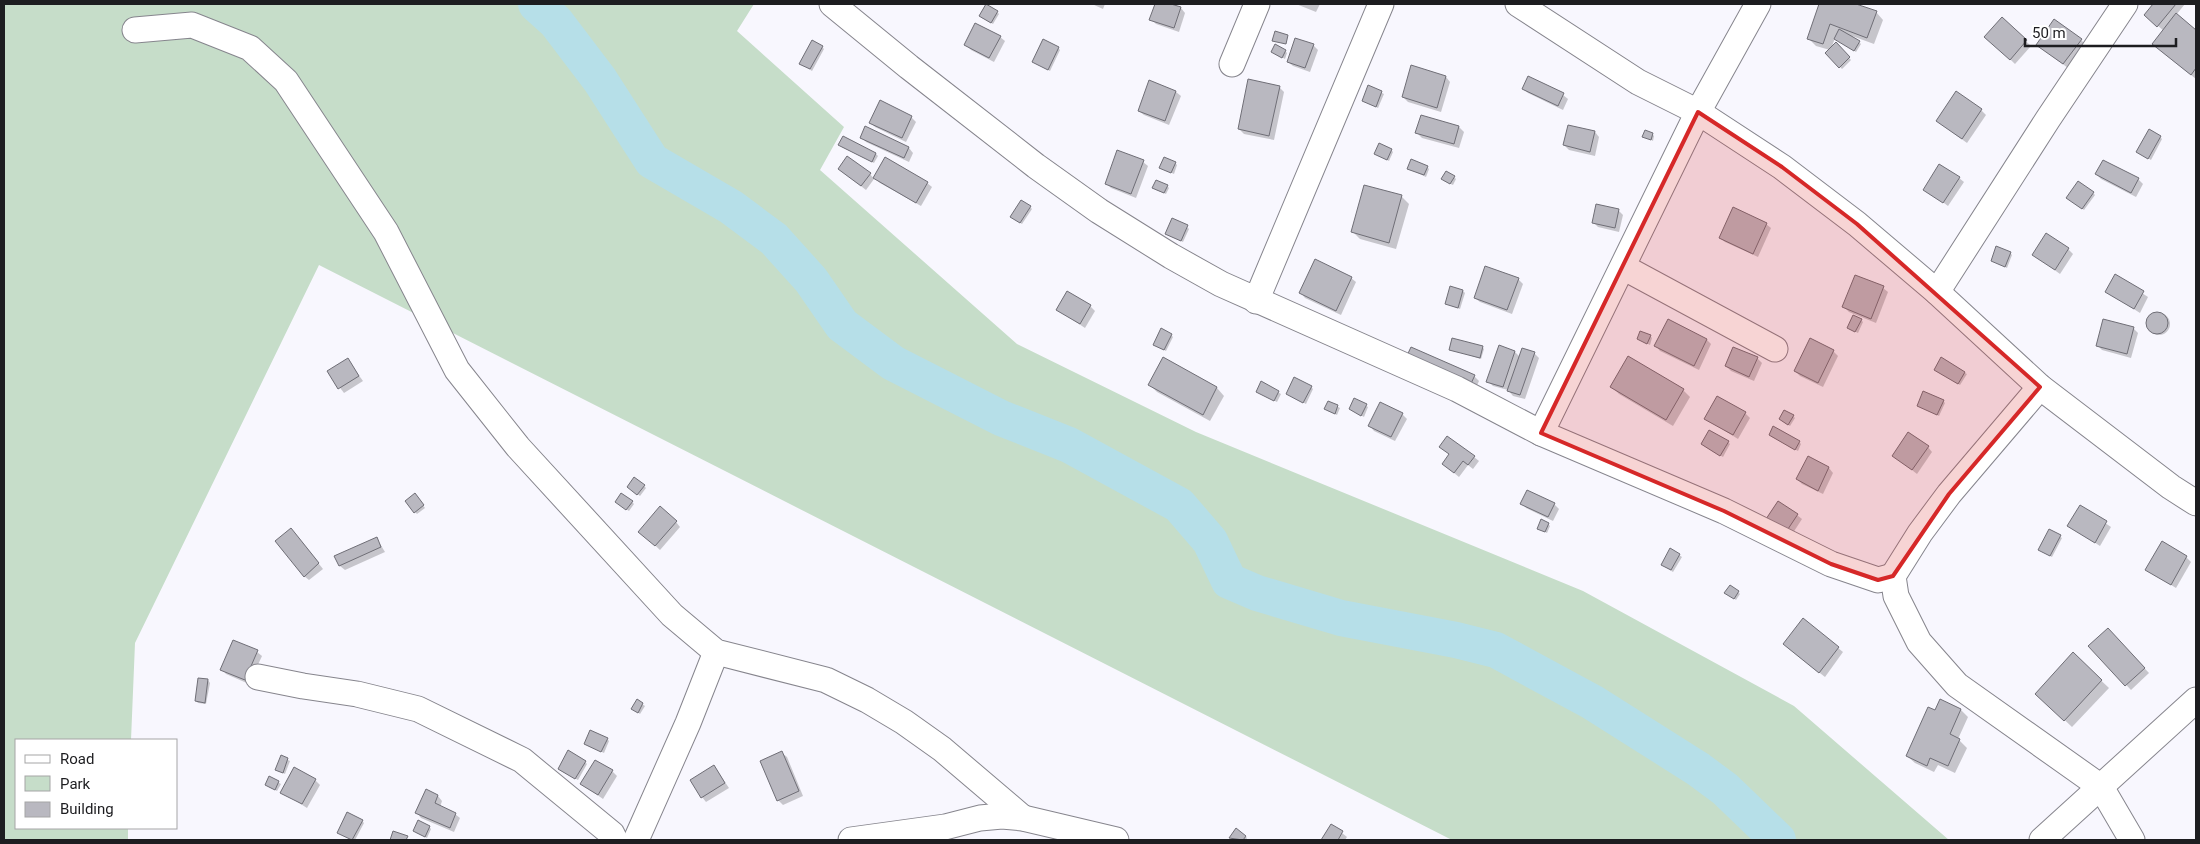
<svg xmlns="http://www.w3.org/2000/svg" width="2200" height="844" font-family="Roboto,sans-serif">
<rect width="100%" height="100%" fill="#f8f7fe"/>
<polygon fill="#c6ddc9" points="4,4 754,4 737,31 844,127 820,170 1017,344 1196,432 1583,591 1794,706 1949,840 1452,840 319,265 135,643 131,740 16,740 16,828 128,828 128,840 4,840"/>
<g fill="#0003">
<polygon points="1092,4 1105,4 1103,9"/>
<polygon points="1156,4 1167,4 1181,8 1185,13 1179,32 1156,24 1151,19"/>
<polygon points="1296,4 1320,4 1316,12"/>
<polygon points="1820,4 1852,4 1876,12 1883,20 1874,44 1852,36 1861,44 1856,52 1835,38 1831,49 1836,44 1851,60 1842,69 1827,53 1830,50 1816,46 1808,38"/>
<polygon points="2155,4 2185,4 2176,15 2196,31 2196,79 2161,51 2164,31 2145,15"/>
<polygon points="997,12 999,14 993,24 982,18"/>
<polygon points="2002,19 2031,46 2015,64 1991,41"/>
<polygon points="1000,37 1005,41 994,62 971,50 966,45"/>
<polygon points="2081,40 2085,44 2068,68 2037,45"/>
<polygon points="1313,45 1318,50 1310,72 1293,66 1288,62"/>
<polygon points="822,47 824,49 812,71 803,65"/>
<polygon points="1058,48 1060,50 1050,71 1035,63"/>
<polygon points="1285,51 1287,53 1285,59 1273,52"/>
<polygon points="1446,77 1450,82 1441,112 1408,102 1403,97"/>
<polygon points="1150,82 1176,92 1181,96 1169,125 1144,115 1139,111"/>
<polygon points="1279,87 1284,92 1274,140 1244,134 1239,129"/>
<polygon points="1369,87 1384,94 1378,108 1364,101"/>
<polygon points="1523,89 1563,95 1568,99 1563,110 1528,93"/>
<polygon points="1981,110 1986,115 1967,143 1937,121"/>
<polygon points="911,117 916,122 906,142 875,127 870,122"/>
<polygon points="1421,117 1459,127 1464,132 1459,148 1422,138 1417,133"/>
<polygon points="1595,132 1599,137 1595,156 1569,150 1564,145"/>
<polygon points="1652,134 1654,136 1653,141 1644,136"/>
<polygon points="2160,137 2162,139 2151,160 2140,153"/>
<polygon points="843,138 876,154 878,156 874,163 842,147"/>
<polygon points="862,138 909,148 913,153 909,162 866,142"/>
<polygon points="1391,150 1393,152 1389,161 1375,154"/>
<polygon points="1143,162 1148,166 1136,198 1111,188 1106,183"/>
<polygon points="1175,163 1177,165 1174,174 1161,168"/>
<polygon points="1427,167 1429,169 1426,177 1409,169"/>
<polygon points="839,169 870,174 874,179 866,190"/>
<polygon points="2096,174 2138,179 2143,184 2136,197 2101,179"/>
<polygon points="1454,177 1456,179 1453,185 1444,181"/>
<polygon points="875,178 927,183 932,187 921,206 880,183"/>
<polygon points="1959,178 1964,182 1948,206 1925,189"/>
<polygon points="1167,186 1169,188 1166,194 1156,190"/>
<polygon points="2093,193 2095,195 2084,210 2070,200"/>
<polygon points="1401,196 1409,204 1396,249 1360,239 1353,232"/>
<polygon points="1030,207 1032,209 1022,224 1014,219"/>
<polygon points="1618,210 1623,215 1619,232 1598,227 1593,222"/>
<polygon points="1766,224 1771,228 1758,257 1725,242 1720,238"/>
<polygon points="1187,227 1189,229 1183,242 1168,235"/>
<polygon points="2068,249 2073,254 2060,274 2034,255"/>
<polygon points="2010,253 2012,255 2007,268 1992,260"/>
<polygon points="2116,276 2148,297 2140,313 2107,292"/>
<polygon points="1351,278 1356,282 1341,315 1305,298 1301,293"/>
<polygon points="1518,279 1523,284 1512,314 1480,302 1475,298"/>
<polygon points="1883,288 1888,292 1876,323 1849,312 1844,307"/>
<polygon points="1463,291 1465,293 1460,309 1446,304"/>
<polygon points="1090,306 1095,311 1085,328 1058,310"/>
<circle cx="2159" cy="324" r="11"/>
<polygon points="1669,320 1707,340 1711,344 1699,370 1660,351 1656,346"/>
<polygon points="1861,320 1863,322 1858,333 1848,328"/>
<polygon points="2133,328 2138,333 2131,358 2102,350 2097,345"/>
<polygon points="1171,335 1173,337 1166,351 1154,345"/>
<polygon points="1650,336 1652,338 1650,345 1638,339"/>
<polygon points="1482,347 1484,349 1481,359 1450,349"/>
<polygon points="1833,351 1838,356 1823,387 1800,376 1795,371"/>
<polygon points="1515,352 1520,357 1534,353 1539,358 1525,399 1513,396 1508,390 1493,386 1488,381"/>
<polygon points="1757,358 1762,363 1754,381 1731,371 1726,366"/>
<polygon points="347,359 363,381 344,393 328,372"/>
<polygon points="1163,359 1217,388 1224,396 1210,421 1157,392 1149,384"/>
<polygon points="1410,366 1474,376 1479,381 1473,394"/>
<polygon points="1935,370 1965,373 1967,374 1960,385"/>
<polygon points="1261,383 1281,394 1277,402 1259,393"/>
<polygon points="1311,387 1313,389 1306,404 1289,395"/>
<polygon points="1612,387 1683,390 1690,397 1673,426 1619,394"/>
<polygon points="1355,399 1368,407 1364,417 1350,409"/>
<polygon points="1943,401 1945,403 1939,416 1918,406"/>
<polygon points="1328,402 1340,408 1337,415 1328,411"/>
<polygon points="1745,413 1750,418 1738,439 1706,419"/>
<polygon points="1402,414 1407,419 1395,441 1374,431 1370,426"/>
<polygon points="1793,416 1795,418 1790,426 1782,421"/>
<polygon points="1774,428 1799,442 1801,444 1798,451 1772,437"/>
<polygon points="1728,442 1730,444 1723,457 1704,446"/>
<polygon points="1440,447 1474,457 1479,461 1473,469 1468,465 1459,477 1443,464 1450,455"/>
<polygon points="1928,447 1932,452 1917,474 1894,456"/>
<polygon points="1808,458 1829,468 1833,473 1823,494 1802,484 1797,479"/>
<polygon points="644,486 646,488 640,496 628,487"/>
<polygon points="417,497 425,508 417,514 415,512"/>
<polygon points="632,502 634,504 629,511 618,504"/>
<polygon points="1522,503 1554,504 1559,509 1553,521 1526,508"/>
<polygon points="2080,506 2111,527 2100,546 2069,526"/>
<polygon points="1797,515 1802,519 1791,536 1773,524"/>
<polygon points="676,522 680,527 660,550 645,536"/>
<polygon points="1548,524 1550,526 1547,533 1541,530"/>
<polygon points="2050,531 2062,538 2052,557 2042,552"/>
<polygon points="296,535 323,569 309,580 304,576"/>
<polygon points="377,539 385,552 345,570 340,566 336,557"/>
<polygon points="1671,550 1682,557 1673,572 1662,565"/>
<polygon points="2186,557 2191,562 2176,588 2147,570"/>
<polygon points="1738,592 1740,594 1736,600 1728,594"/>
<polygon points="1803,620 1843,652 1825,677 1789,649"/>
<polygon points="2108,629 2149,673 2131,690 2090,646"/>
<polygon points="257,652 262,656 249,684 226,674 222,669"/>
<polygon points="2073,654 2109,688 2072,727 2037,694"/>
<polygon points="208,680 210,683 206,704 198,703 196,701"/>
<polygon points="1941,700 1961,710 1968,717 1958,739 1967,748 1955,773 1938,765 1934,772 1915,763 1907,756 1936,712"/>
<polygon points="637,701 645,706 640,714 635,710"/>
<polygon points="607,739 609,741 604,753 585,744"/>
<polygon points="782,753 787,757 803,796 783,805 778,800"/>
<polygon points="281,757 290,761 285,774 276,770"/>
<polygon points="585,762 587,764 578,780 561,771"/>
<polygon points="714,766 729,788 706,802 702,797"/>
<polygon points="612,771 617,776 603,799 582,784"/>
<polygon points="270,778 281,784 277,791 269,787"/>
<polygon points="315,780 320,785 307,808 282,792"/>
<polygon points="426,791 438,796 442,801 440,807 455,814 460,818 454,832 421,818 417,813"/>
<polygon points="362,821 364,823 355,840 340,834"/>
<polygon points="1332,825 1347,837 1345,840 1323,840"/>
<polygon points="429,827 431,829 427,838 416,833"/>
<polygon points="1245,836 1247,838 1246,840 1233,840 1231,838"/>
</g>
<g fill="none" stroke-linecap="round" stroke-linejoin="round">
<polyline stroke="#b6dfe8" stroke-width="36" points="536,4 556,22 600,80 652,161 731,207 774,239 811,280 842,325 893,363 1001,418 1069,445 1179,505 1210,541 1229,581 1257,593 1341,618 1456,640 1496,650 1592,702 1698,769 1725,789 1778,840"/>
</g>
<g fill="#b9b8c0" stroke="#6f6e76">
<polygon points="986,4 998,11 991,23 979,16"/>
<polygon points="1155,4 1171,4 1181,7 1174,28 1149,20"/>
<polygon points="1819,4 1856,4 1877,11 1867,38 1830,24 1823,44 1807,39"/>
<polygon points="2153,4 2176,4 2157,27 2144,15"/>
<polygon points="2176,13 2196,30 2196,68 2191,75 2152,44"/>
<polygon points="2002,17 2027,40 2010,60 1984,37"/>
<polygon points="2054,19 2082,39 2063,64 2036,45"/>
<polygon points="975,23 1001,36 989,58 964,45"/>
<polygon points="1839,29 1860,41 1854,51 1834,39"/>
<polygon points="1275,31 1288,35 1286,44 1272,41"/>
<polygon points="1295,38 1314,44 1305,68 1287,62"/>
<polygon points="1043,39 1059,47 1048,70 1032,62"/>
<polygon points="812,40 823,46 810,69 799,64"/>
<polygon points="1836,42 1850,57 1839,68 1825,53"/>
<polygon points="1275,44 1286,50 1282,58 1271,52"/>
<polygon points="1411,65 1446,76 1437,108 1402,97"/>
<polygon points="1528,76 1564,93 1558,106 1522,89"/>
<polygon points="1248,79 1280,86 1269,136 1238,129"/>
<polygon points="1149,80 1176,91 1165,121 1138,111"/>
<polygon points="1368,85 1382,91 1376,107 1362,101"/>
<polygon points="1956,91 1982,109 1962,139 1936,121"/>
<polygon points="880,100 912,116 902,138 869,123"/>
<polygon points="1421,115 1459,126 1454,144 1415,133"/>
<polygon points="1568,125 1595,131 1590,152 1563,145"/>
<polygon points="865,126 909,147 904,158 860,138"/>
<polygon points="2149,129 2161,136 2148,159 2136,152"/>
<polygon points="1645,130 1653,133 1651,140 1642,137"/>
<polygon points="843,136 876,153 872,162 838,145"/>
<polygon points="1379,143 1392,149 1387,160 1374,154"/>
<polygon points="1117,150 1144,160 1131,194 1105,184"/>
<polygon points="847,156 871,173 861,186 838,169"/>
<polygon points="885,157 928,182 916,203 873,178"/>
<polygon points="1164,157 1176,162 1171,173 1159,168"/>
<polygon points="1411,159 1428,166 1424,175 1407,169"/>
<polygon points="2103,160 2139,178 2131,193 2095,174"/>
<polygon points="1939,164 1960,177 1943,203 1923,190"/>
<polygon points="1446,171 1455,176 1450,184 1441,179"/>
<polygon points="1156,180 1168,185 1164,193 1152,188"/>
<polygon points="2078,181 2094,192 2082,209 2066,198"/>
<polygon points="1364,185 1402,195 1389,243 1351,232"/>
<polygon points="1021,200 1031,206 1020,223 1010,217"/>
<polygon points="1596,204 1619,209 1615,228 1592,223"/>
<polygon points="1733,207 1767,223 1753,254 1719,238"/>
<polygon points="1172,218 1188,225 1181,241 1165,234"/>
<polygon points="2046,233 2069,248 2055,270 2032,255"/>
<polygon points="1996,246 2011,252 2005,267 1991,261"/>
<polygon points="1315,259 1352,277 1336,311 1299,293"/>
<polygon points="1485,266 1519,278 1507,310 1474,298"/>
<polygon points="2115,274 2144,291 2134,309 2105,292"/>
<polygon points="1855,275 1884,286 1871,319 1842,307"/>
<polygon points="1450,286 1463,290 1458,308 1445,304"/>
<polygon points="1067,291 1091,305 1080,324 1056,310"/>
<circle cx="2157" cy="323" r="11"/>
<polygon points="1853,315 1862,319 1855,332 1847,328"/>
<polygon points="1668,319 1707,339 1694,366 1654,346"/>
<polygon points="2103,319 2134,327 2127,354 2096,346"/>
<polygon points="1161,328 1172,334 1164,350 1153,345"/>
<polygon points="1640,331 1651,335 1647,344 1637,339"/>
<polygon points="1452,338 1483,346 1480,358 1449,350"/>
<polygon points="1810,338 1834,350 1818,383 1794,371"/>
<polygon points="1499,345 1515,351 1503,387 1486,382"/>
<polygon points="1411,347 1475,375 1468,390 1404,362"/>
<polygon points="1733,347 1758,357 1749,377 1725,366"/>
<polygon points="1522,348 1535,352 1520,395 1507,391"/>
<polygon points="1628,356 1684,389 1666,420 1610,387"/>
<polygon points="1163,357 1217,387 1203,415 1148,385"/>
<polygon points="1941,357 1965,372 1958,384 1934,370"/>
<polygon points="348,358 359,376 338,389 327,371"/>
<polygon points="1294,377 1312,386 1303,403 1286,394"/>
<polygon points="1261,381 1279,391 1274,401 1256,392"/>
<polygon points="1923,391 1944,400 1937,415 1917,406"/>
<polygon points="1717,396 1746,412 1733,435 1704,419"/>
<polygon points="1354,398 1367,404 1361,416 1349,409"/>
<polygon points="1328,401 1338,405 1335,414 1324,409"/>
<polygon points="1380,402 1403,413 1391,437 1368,426"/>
<polygon points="1784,410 1794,415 1788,425 1779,419"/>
<polygon points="1773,426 1800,441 1795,450 1769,435"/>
<polygon points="1709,430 1729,441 1720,456 1701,444"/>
<polygon points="1908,432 1929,446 1912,470 1892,456"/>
<polygon points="1447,436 1475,456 1468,465 1463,461 1454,473 1442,464 1449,454 1439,447"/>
<polygon points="1808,456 1829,467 1818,491 1796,479"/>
<polygon points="634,477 645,485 637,495 627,487"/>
<polygon points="1527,490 1555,503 1548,517 1520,504"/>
<polygon points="415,493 424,505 414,513 405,501"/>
<polygon points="621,493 633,501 626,510 615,502"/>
<polygon points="1778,501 1798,514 1786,532 1766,519"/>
<polygon points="2080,505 2107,521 2095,543 2067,526"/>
<polygon points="660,506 677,521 655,546 638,532"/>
<polygon points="1541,519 1549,523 1545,532 1537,529"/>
<polygon points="291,528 319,563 304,577 275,541"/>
<polygon points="2049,529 2061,535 2050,556 2038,550"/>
<polygon points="377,537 381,547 339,566 334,556"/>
<polygon points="2162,541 2187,556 2171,585 2145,570"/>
<polygon points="1670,548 1680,554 1671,570 1661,565"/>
<polygon points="1730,585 1739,591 1734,599 1724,593"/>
<polygon points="1803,618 1839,647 1819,673 1783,644"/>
<polygon points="2108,628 2145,668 2125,686 2088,646"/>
<polygon points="233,640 258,650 245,680 220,670"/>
<polygon points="2073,652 2102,680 2064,721 2035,694"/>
<polygon points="198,678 208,679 205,703 195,701"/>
<polygon points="637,699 643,703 638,713 631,709"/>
<polygon points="1940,699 1961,709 1950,734 1960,739 1948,766 1930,758 1927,766 1906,756 1928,707 1935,710"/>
<polygon points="590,730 608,738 601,752 584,744"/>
<polygon points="568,750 586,761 575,779 558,769"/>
<polygon points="782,751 799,791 777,801 760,761"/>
<polygon points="281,755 288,758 283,773 275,770"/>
<polygon points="595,760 613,770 598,795 580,784"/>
<polygon points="714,765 725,783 701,798 690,780"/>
<polygon points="294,767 316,779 302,804 280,793"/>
<polygon points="269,776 279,781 275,790 265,785"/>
<polygon points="426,789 438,795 435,803 456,813 450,828 415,813"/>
<polygon points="347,812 363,820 352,840 337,833"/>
<polygon points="418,820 430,826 425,837 413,831"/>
<polygon points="1331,824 1343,831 1338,840 1321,840"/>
<polygon points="1236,828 1246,836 1243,840 1229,838"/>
<polygon points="393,831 408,836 406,840 390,840"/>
</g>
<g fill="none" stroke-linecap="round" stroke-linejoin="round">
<defs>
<g id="minor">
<polyline points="832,4 909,67 1036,166 1099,211 1171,256 1221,284 1457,389 1541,433 1724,511 1831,564 1878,580 1893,576"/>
<polyline points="1518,4 1638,82 1698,112 1782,167 1857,224 1937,292 2040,387 2171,487 2196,503"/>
<polyline points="135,30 192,25 250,48 286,81 386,232 457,370 518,447 672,615 716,652 826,680 867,700 904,722 942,749 1023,818"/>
<polyline points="1232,64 1257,4"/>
<polyline points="1623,267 1775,349"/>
<polyline points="1937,292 2048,119 2125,4"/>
<polyline points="1256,301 1381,4"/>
<polyline points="2040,387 1949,494 1920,533 1893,576 1896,596 1919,642 1957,685 2101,787 2132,840"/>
<polyline points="1541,433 1698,112 1758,4"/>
<polyline points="258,677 303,686 357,694 418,709 522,760 612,834 615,840"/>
<polyline points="636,840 688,723 716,652"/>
<polyline points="851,840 945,827 980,818 1002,816 1023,818 1116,840"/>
<polyline points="2042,840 2196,700"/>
</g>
</defs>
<use href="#minor" stroke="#86858d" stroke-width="27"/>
<use href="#minor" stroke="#fff" stroke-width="25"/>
</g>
<path fill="#d62828" fill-opacity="0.2" stroke="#d62828" stroke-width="4" stroke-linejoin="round" d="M1698 112 1782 167 1857 224 2040 387 1949 494 1893 576 1878 580 1831 564 1724 511 1541 433Z"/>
<rect width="2200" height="844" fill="none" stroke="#1d1d20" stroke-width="10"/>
<rect x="15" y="739" width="162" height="90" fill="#ffffff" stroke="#a5a5a6"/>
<rect x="25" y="755" width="25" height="8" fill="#ffffff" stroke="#a5a5a6"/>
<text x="60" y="764" font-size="15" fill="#1d1d20">Road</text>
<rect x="25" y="776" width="25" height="15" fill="#c6ddc9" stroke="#a5a5a6"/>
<text x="60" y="789" font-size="15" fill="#1d1d20">Park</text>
<rect x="25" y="802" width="25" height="15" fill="#b9b8c0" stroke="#a5a5a6"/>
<text x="60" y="814" font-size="15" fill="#1d1d20">Building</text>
<path d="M2025 38v8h151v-8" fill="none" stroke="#1d1d20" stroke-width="2.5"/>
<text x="2032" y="38" font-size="15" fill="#1d1d20" stroke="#ffffff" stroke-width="4" paint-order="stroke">50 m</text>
</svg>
